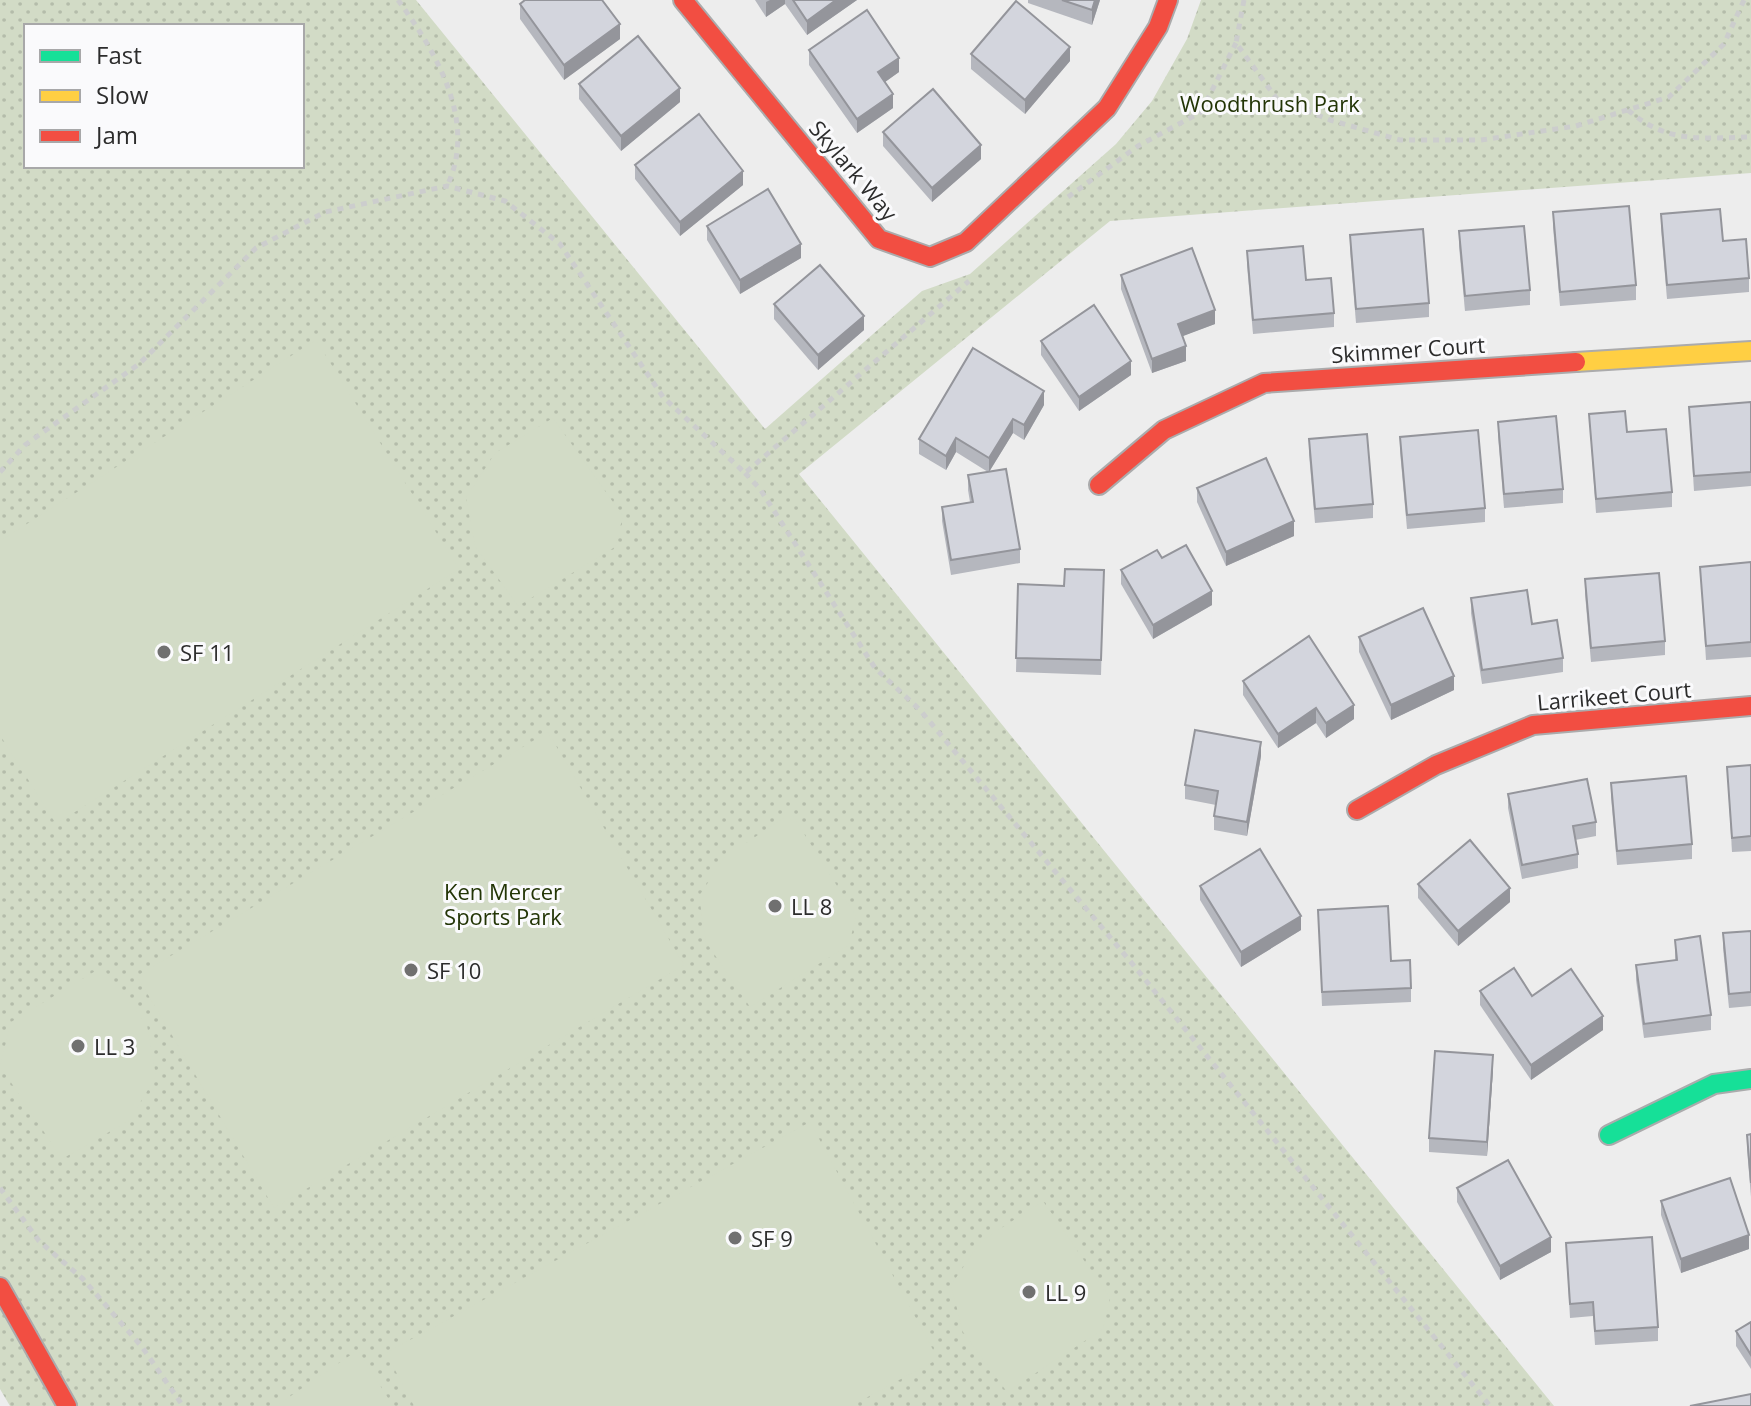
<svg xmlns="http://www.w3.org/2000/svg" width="1751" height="1406" font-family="'Open Sans',sans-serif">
<defs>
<pattern id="grass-dots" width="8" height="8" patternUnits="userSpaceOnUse" patternTransform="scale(2)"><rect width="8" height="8" fill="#d2dbc6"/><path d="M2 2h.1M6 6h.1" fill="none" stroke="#b4bcaa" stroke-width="1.8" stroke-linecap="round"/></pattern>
</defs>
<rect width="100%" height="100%" fill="#ededed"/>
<path fill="url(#grass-dots)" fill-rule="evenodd" d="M0 0H416L765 429 922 291 970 274 1116 144 1152 101 1187 39 1201 0H1751V173L1110 221 799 474 1554 1406H10L0 1389ZM26 26H302V166H26Z"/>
<g fill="#d2dbc6">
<polygon points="316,340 459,569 56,824 0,735 0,541"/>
<polygon points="553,418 623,516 615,547 518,606 475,546 466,498 495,453"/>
<polygon points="548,732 684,965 274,1208 137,976"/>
<polygon points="791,813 856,916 849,945 750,1007 706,942 699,896 725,857"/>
<polygon points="102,967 147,1025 156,1076 130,1120 62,1159 0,1066 11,1022"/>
<polygon points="810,1122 938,1359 851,1406 414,1406 386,1353"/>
<polygon points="1043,1201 1110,1298 1103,1329 1007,1392 963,1332 951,1285 981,1241"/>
<polygon points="358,1350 393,1406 276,1406"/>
</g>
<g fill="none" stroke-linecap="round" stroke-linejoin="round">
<defs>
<polyline id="fast" points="1609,1135 1714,1084 1751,1079"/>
<polyline id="slow" points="1576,362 1751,351"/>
<g id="jam">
<polyline points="683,0 879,239 930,257 966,242 1107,108 1158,27 1168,0"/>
<polyline points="1099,485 1164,430 1264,383 1576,362"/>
<polyline points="1357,810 1436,765 1533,725 1751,706"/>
<polyline points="0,1287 67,1406"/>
</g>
</defs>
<use href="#fast" stroke="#ababac" stroke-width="22"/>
<use href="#slow" stroke="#ababac" stroke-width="22"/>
<use href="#jam" stroke="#ababac" stroke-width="22"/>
<g stroke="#cccdcd" stroke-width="5" stroke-dasharray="6 6" stroke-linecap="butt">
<path d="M398 0C436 52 478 122 447 186"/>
<polyline points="1244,0 1236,43 1277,99 1330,120 1400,140 1481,140 1576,126 1669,97 1724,44 1744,0"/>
<path d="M1628 110C1667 144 1702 138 1751 137"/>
<polyline points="1201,112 1236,43"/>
<polyline points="1068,197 1138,146 1203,111 1277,99"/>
<polyline points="0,472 25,445 139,364 256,248 325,212 447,186 505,201 560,244 663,397 745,473 969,281"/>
<polyline points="745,473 760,489 875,668 920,710 1135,967 1490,1406"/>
<polyline points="0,1188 39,1241 83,1279 142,1347 183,1406"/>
</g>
<use href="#fast" stroke="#16e098" stroke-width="18"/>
<use href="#slow" stroke="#ffcf43" stroke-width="18"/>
<use href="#jam" stroke="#f24e42" stroke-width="18"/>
</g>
<g fill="#b5b7be">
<polygon points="755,0 857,0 807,35 785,4 766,17"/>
<polygon points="1028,0 1100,0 1092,25 1028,3"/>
<polygon points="520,4 620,39 564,80 520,19"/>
<polygon points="809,50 899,72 885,82 893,108 857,133 809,65"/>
<polygon points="971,54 1070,61 1025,114 971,69"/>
<polygon points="579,84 680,102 621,151 579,99"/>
<polygon points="883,132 981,159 932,202 883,146"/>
<polygon points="635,165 743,185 680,236 635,179"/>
<polygon points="1553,212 1636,285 1636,300 1560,306 1553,227"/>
<polygon points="1661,214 1723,241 1749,278 1749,292 1667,299 1661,228"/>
<polygon points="707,226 801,258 740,294 707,240"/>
<polygon points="1459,231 1530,290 1530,305 1465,311 1459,246"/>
<polygon points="1350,235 1429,303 1429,317 1356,323 1350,250"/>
<polygon points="1247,251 1306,280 1334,313 1334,327 1253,334 1247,265"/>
<polygon points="1121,275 1215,324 1182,336 1186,361 1152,373 1121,289"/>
<polygon points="774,304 864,330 818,370 774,319"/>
<polygon points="1041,341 1131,375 1079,411 1041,355"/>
<polygon points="1751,402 1751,486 1694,491 1689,407"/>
<polygon points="1044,405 1024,440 1013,433 989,472 1020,549 1020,563 951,575 942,521 942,507 970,502 968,490 968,475 988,472 956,452 946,470 919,454 919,439"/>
<polygon points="1589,414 1627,432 1672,492 1672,507 1596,513"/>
<polygon points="1498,422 1563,489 1563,503 1504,508 1498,436"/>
<polygon points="1400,437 1485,508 1485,522 1407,529 1400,451"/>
<polygon points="1309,439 1373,504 1373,518 1315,523 1309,454"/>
<polygon points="1197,488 1294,536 1226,566 1197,502"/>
<polygon points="1162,558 1212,605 1153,639 1121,584 1121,570"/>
<polygon points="1751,562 1751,657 1706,660 1700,567"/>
<polygon points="1104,570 1101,675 1016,672 1018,584 1064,586"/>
<polygon points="1585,579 1665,641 1665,655 1591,662 1585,594"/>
<polygon points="1471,598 1532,624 1563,658 1563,672 1482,684 1471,613"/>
<polygon points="1359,637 1454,690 1391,720 1359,652"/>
<polygon points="1243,681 1354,719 1326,738 1316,723 1278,748 1243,695"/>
<polygon points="1261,756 1247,836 1214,830 1214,816 1216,805 1185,799 1185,785"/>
<polygon points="1751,765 1751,851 1732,852 1727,767"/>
<polygon points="1611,783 1692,844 1692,859 1617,865 1611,797"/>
<polygon points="1508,794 1596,822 1596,836 1575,840 1578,854 1578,868 1522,879 1508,808"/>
<polygon points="1418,884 1510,902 1458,946 1418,898"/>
<polygon points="1200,886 1301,930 1241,967 1200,900"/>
<polygon points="1318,910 1391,961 1411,988 1411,1002 1322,1006"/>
<polygon points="1751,931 1751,1006 1729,1008 1723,948 1723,933"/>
<polygon points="1675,940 1711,1015 1711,1030 1644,1038 1636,980 1636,965 1675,960"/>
<polygon points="1480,991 1532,996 1603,1030 1531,1080 1480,1005"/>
<polygon points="1493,1070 1487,1156 1429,1152 1429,1138"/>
<polygon points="1751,1134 1751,1197 1747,1149 1747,1135"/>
<polygon points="1457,1188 1551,1252 1500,1280 1457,1202"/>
<polygon points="1661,1201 1749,1249 1681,1273 1661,1215"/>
<polygon points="1566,1243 1658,1327 1658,1341 1595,1345 1593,1316 1570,1318"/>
<polygon points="1751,1322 1751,1369 1736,1346 1736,1331"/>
</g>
<g fill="#94959b">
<polygon points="770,0 785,0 785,4 766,17 766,2"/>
<polygon points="836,0 857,0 807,35 807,21"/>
<polygon points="1095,0 1100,0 1092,25 1092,10"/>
<polygon points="620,24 620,39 564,80 564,65"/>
<polygon points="1070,47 1070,61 1025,114 1025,100"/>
<polygon points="899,58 899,72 878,87 878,72"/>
<polygon points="680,88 680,102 621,151 621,136"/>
<polygon points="893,94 893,108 857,133 857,119"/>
<polygon points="981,145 981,159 932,202 932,188"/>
<polygon points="743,171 743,185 680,236 680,222"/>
<polygon points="801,244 801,258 740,294 740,280"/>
<polygon points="1215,310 1215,324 1178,338 1178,324"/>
<polygon points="864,316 864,330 818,370 818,355"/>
<polygon points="1186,346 1186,361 1152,373 1152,359"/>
<polygon points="1131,361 1131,375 1079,411 1079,397"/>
<polygon points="1044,391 1044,405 1024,440 1024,425"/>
<polygon points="1013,419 1013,433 989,472 989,458"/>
<polygon points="956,438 956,452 946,470 946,456"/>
<polygon points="1294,521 1294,536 1226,566 1226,552"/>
<polygon points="1212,591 1212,605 1153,639 1153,625"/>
<polygon points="1454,676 1454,690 1391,720 1391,705"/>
<polygon points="1354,705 1354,719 1326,738 1326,723"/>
<polygon points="1316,708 1316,723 1278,748 1278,734"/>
<polygon points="1261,742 1261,756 1247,836 1247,822"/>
<polygon points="1510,888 1510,902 1458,946 1458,931"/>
<polygon points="1301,916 1301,930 1241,967 1241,952"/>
<polygon points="1603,1016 1603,1030 1531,1080 1531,1065"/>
<polygon points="1493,1055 1493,1070 1487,1156 1487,1142"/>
<polygon points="1749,1235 1749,1249 1681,1273 1681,1259"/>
<polygon points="1551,1237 1551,1252 1500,1280 1500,1266"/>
</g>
<g fill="#d3d5dd" stroke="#94959b" stroke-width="2">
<polygon points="525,0 602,0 620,24 564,65 520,4"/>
<polygon points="793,0 836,0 807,21"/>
<polygon points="1062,0 1095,0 1092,10"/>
<polygon points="1016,1 1070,47 1025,100 971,54"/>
<polygon points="867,10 899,58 878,72 893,94 857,119 809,50"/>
<polygon points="638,36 680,88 621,136 579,84"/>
<polygon points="933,89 981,145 932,188 883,132"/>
<polygon points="699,114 743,171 680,222 635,165"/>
<polygon points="768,189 801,244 740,280 707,226"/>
<polygon points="1629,206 1636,285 1560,292 1553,212"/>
<polygon points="1720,209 1723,241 1746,239 1749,278 1667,285 1661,214"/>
<polygon points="1524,226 1530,290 1465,296 1459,231"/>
<polygon points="1423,229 1429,303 1356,309 1350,235"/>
<polygon points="1303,246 1306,280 1331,278 1334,313 1253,320 1247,251"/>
<polygon points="1192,248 1215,310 1178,324 1186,346 1152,359 1121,275"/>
<polygon points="820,265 864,316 818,355 774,304"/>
<polygon points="1094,305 1131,361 1079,397 1041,341"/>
<polygon points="973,348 1044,391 1024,425 1013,419 989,458 956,438 946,456 919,439"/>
<polygon points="1751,402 1751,472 1694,476 1689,407"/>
<polygon points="1625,411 1627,432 1666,429 1672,492 1596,499 1589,414"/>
<polygon points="1556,416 1563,489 1504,494 1498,422"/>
<polygon points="1478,430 1485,508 1407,515 1400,437"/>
<polygon points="1367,434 1373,504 1315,509 1309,439"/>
<polygon points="1266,458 1294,521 1226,552 1197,488"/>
<polygon points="1006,469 1020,549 951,560 942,507 973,502 968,475"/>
<polygon points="1186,545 1212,591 1153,625 1121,570 1157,550 1162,558"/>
<polygon points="1751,562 1751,642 1706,646 1700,567"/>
<polygon points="1065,569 1104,570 1101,660 1016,658 1018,584 1064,586"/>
<polygon points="1659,573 1665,641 1591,648 1585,579"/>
<polygon points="1527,590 1532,624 1557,620 1563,658 1482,670 1471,598"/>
<polygon points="1423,608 1454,676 1391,705 1359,637"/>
<polygon points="1309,636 1354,705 1326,723 1316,708 1278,734 1243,681"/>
<polygon points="1195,730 1261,742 1247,822 1214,816 1218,791 1185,785"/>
<polygon points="1751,765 1751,836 1732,838 1727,767"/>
<polygon points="1686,776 1692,844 1617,851 1611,783"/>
<polygon points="1587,779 1596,822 1573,826 1578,854 1522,865 1508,794"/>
<polygon points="1470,840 1510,888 1458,931 1418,884"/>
<polygon points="1260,849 1301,916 1241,952 1200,886"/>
<polygon points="1388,906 1391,961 1410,960 1411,988 1322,992 1318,910"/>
<polygon points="1751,931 1751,992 1729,994 1723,933"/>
<polygon points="1700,936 1711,1015 1644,1024 1636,965 1677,960 1675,940"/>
<polygon points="1514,968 1532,996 1571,969 1603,1016 1531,1065 1480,991"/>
<polygon points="1435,1051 1493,1055 1487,1142 1429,1138"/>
<polygon points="1751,1134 1751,1183 1747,1135"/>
<polygon points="1508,1160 1551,1237 1500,1266 1457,1188"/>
<polygon points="1730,1178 1749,1235 1681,1259 1661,1201"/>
<polygon points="1652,1237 1658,1327 1595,1331 1593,1302 1570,1304 1566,1243"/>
<polygon points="1751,1322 1751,1355 1736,1331"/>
<polygon points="1751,1394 1751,1406 1690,1406"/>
</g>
<g fill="#707070" stroke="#fafafc" stroke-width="3">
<circle cx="164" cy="652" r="8"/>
<circle cx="775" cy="906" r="8"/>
<circle cx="411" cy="970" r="8"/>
<circle cx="78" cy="1046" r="8"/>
<circle cx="735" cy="1238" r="8"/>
<circle cx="1029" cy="1292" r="8"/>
</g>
<g text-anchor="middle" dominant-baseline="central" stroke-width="6" stroke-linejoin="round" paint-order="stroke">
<g font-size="22" fill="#233506" stroke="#fafafc">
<text x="1270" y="103">Woodthrush Park</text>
<text x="503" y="891">Ken Mercer<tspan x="503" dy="25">Sports Park</tspan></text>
</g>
<g font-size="22" fill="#2c2c2c" stroke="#fafafc">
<text transform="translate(854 170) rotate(50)">Skylark Way</text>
<text transform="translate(1408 349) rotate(-4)">Skimmer Court</text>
<text transform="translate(1614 695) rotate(-5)">Larrikeet Court</text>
</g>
<g font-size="22" fill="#2c2c2c" stroke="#fafafc" text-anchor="start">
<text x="180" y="652">SF 11</text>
<text x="791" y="906">LL 8</text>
<text x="427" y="970">SF 10</text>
<text x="94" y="1046">LL 3</text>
<text x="751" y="1238">SF 9</text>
<text x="1045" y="1292">LL 9</text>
</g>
</g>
<rect x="24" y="24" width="280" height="144" fill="#fafafc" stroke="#a8a8a9" stroke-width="2"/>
<rect x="40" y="50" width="40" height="12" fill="#16e098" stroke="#a8a8a9" stroke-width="2"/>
<text x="96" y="64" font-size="24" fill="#2c2c2c">Fast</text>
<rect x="40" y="90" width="40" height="12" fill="#ffcf43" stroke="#a8a8a9" stroke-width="2"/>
<text x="96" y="104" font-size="24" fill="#2c2c2c">Slow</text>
<rect x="40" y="130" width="40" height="12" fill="#f24e42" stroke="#a8a8a9" stroke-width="2"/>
<text x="96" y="144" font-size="24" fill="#2c2c2c">Jam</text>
</svg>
